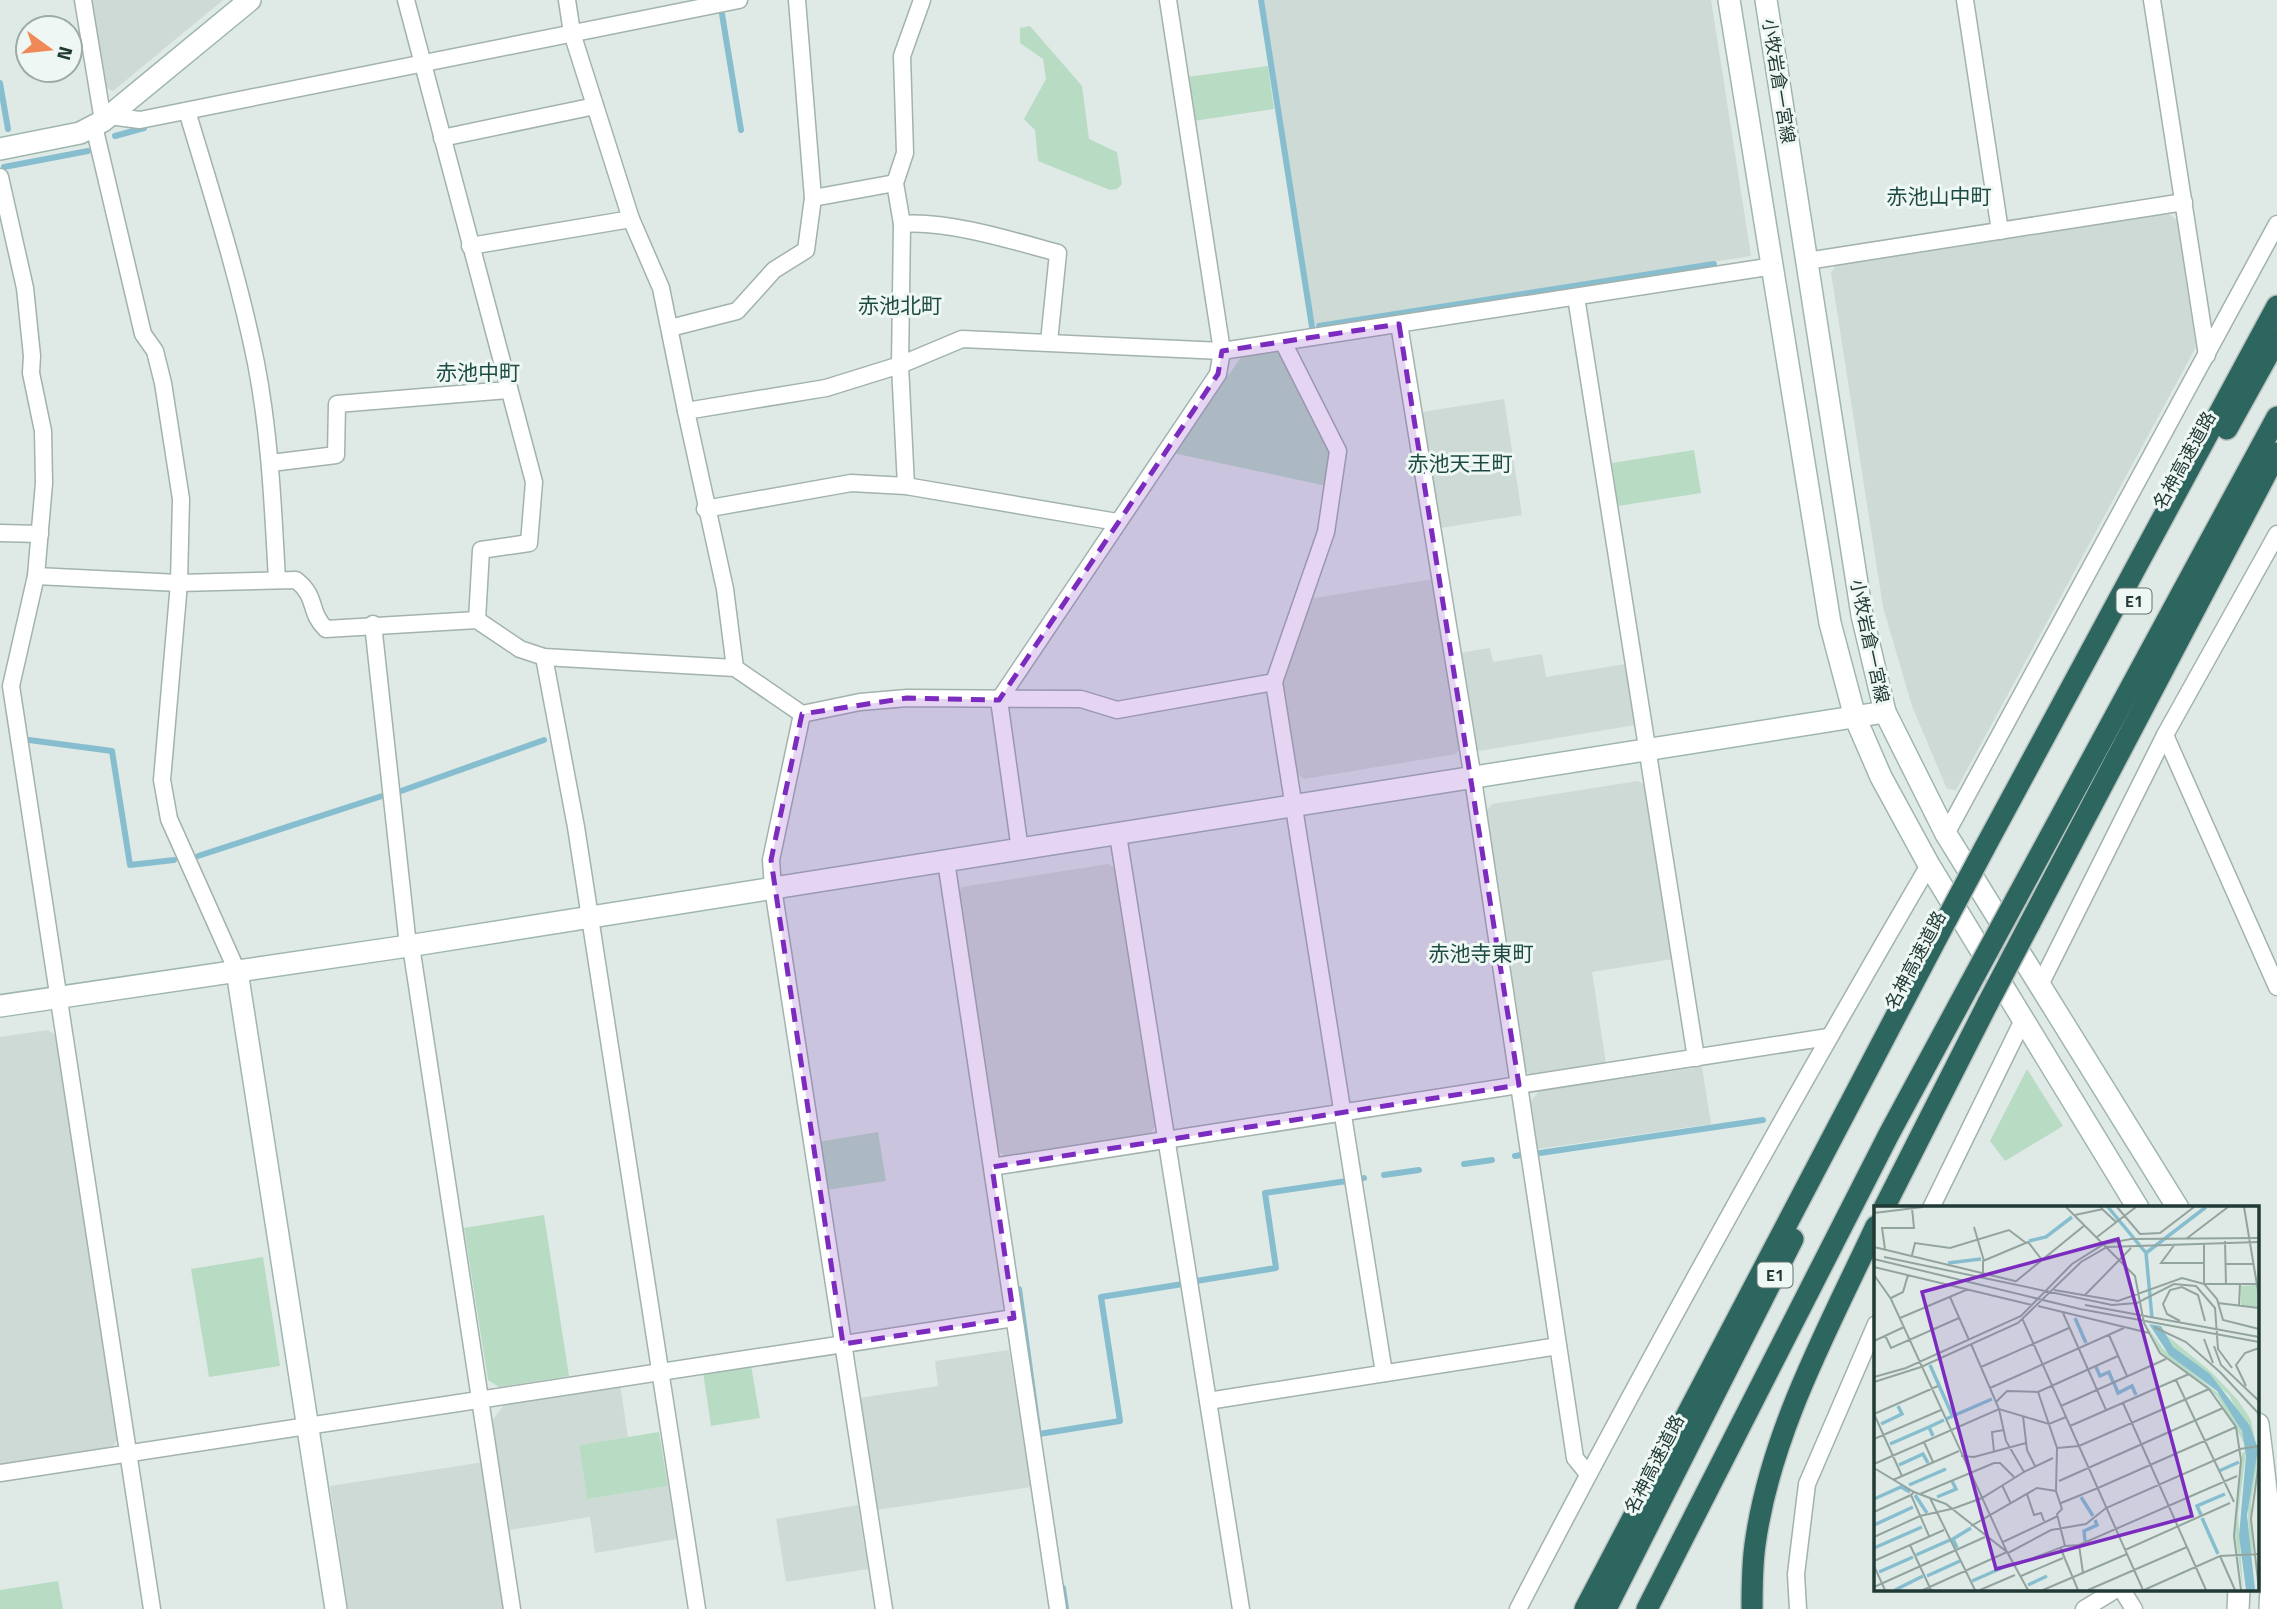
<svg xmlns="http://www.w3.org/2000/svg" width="2277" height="1609" font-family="'Titillium Web','Noto Sans JP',sans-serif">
<rect width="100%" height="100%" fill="#dfeae6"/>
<g fill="#cddad5">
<polygon points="89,0 223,0 113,91 103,86"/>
<polygon points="1263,0 1711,0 1751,256 1314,325"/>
<polygon points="2166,212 2177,220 2196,347 1956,790 1947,789 1912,706 1883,607 1831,273 1836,265"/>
<polygon points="1504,399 1522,515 1440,528 1422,412"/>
<polygon points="1434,579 1461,747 1456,754 1304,779 1295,772 1280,678 1308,599"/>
<polygon points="1490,648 1493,662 1542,654 1546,677 1625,664 1635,725 1479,751 1474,748 1459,653"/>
<polygon points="1638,781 1647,786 1673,959 1592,972 1606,1064 1532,1076 1523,1069 1484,814 1492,804"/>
<polygon points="1108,864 1117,869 1156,1125 1150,1134 1007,1157 995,1149 957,896 962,887"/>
<polygon points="48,1030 57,1036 119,1437 112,1448 0,1465 0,1037"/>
<polygon points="1702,1067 1711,1124 1538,1149 1531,1101 1539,1091"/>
<polygon points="1009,1350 1031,1487 876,1510 859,1398 938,1386 935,1361"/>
<polygon points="620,1384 628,1437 579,1445 587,1499 668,1486 677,1539 595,1553 590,1517 510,1530 492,1421 506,1402"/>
<polygon points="484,1462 506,1609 348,1609 330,1486"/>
<polygon points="858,1505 868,1569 786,1582 776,1519"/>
</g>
<g fill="#b8dbc4">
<polygon points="1030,26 1082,86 1089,139 1117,152 1122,184 1117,189 1110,190 1038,161 1035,130 1024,119 1046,79 1043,59 1020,43 1020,28"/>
<polygon points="1268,66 1274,109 1193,121 1187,77"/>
<polygon points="1273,351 1284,355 1332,452 1327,486 1173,453 1242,356"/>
<polygon points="1694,450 1701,493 1618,506 1612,463"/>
<polygon points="2027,1069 2063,1126 2005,1161 1990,1141"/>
<polygon points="878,1132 886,1181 826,1190 818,1142"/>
<polygon points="544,1215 569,1376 499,1387 488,1380 464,1228"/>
<polygon points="263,1257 280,1366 209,1377 191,1269"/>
<polygon points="751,1365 760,1418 711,1426 703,1372"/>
<polygon points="659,1432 668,1486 587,1499 579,1445"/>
<polygon points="58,1581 63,1609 0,1609 0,1590"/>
</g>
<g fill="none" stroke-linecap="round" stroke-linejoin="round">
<g stroke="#87becf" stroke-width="6">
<polyline points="1261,0 1312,327"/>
<polyline points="722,14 741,130"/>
<polyline points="0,83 8,129"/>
<polyline points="115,136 144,128"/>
<polyline points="4,167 88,151"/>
<polyline points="1319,326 1714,264"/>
<polyline points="29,740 112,751 130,865 174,860"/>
<polyline points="401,791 544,740"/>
<polyline points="198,856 382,796"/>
<polyline points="1540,1153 1763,1120"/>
<polyline points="1515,1156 1521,1155"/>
<polyline points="1464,1164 1492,1160"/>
<polyline points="1384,1175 1419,1170"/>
<polyline points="1361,1179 1364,1178"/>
<polyline points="1196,1281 1276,1268 1265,1193 1347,1181"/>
<polyline points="1019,1289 1039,1436"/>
<polyline points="1039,1434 1120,1421 1101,1297 1183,1284"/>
<polyline points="1063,1588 1066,1609"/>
</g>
<defs>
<g id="street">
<polyline points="83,0 103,121"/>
<polyline points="406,0 534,482 529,543 481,550 477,620"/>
<polyline points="567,0 572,33 631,219 661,288 686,411"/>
<polyline points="1965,0 2000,231"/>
<polyline points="2152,0 2207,355"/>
<path d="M187 111C212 194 239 278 256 363 270 435 273 507 277 580"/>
<polyline points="109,116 140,120 739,0"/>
<polyline points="94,126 143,334 155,351 163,383 181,499 179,583 162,780 169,819 237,971"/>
<polyline points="442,138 595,106"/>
<path d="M0 177 25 288 32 356 31 373 43 431 44 483 36 576 179 583 296 580C318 597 308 612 326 629L477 620 520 649 544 657 735 668 802 714 860 702 907 698 1081 699 1117 710 1274 682 1326 532 1338 451 1283 342"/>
<polyline points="813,198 895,183"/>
<path d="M902 224C947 220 1014 241 1058 253L1049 342"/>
<polyline points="470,246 631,219"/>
<polyline points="1807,261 2184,202"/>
<polyline points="1576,297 1696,1058"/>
<polyline points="1399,324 1473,779 1575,1458 1588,1474"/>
<polyline points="670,328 737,311 774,270 806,250 813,198 797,0"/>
<polyline points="271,463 336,455 337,404 508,390"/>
<polyline points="906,486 900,365 902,224 895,183 905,153 902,56 922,0"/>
<polyline points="705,509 851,483 906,486 1117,522"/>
<polyline points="0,533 40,534"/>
<polyline points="36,576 11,686 152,1609"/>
<polyline points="373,624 408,946"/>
<polyline points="544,657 576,827 697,1609"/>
<polyline points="735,668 725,589 686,411 826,388 900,365 962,339 1222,351 1774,266"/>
<polyline points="1274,682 1384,1373"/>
<polyline points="802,714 771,860 773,888 884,1609"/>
<polyline points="2165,735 2277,987"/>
<polyline points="1946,834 2277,224"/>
<polyline points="1118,835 1241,1609"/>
<polyline points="1020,850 999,700 1218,374 1222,351 1168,0"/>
<polyline points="946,861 1058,1609"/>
<polyline points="411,946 512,1609"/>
<polyline points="2040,985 2165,735 2277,534"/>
<polyline points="992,1167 1828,1037"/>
<polyline points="1931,1208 2023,1020"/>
<polyline points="1208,1401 1558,1346"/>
<polyline points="0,1473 1014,1318"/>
<polyline points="2122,1590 2134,1609"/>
<path d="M1518 1609C1648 1358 1786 1110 1929 865"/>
<polyline points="1798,1609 1796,1574 1807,1484 1876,1324"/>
<polyline points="2084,1609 2115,1590"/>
</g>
<g id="secondary">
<polyline points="1729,0 1830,623 1855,717 1881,777 1929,865 2138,1208"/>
<polyline points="1766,0 1862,615 1885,712 1946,834 2178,1208"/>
<polyline points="0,149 80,133 103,121 250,0"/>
<polyline points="237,971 336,1609"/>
<polyline points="0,1006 408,946 1885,712"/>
<path d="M2258 1424C2266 1486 2274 1547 2270 1609"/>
<polyline points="2238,1609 2239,1590"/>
</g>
<g id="highway">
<polyline points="2227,429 2277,339"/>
<polyline points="1984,849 2277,306"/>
<polyline points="2016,899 2277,417"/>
<polyline points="2030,923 2277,453"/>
<polyline points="1884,1208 1988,1003"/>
<polyline points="1585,1609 1941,930"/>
<polyline points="1606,1609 1793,1239"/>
<polyline points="1647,1609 1889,1134 1970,984"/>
<path d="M1752 1609C1752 1588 1752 1566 1755 1545 1770 1433 1829 1327 1876 1226"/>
</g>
</defs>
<use href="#street" stroke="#a2b2ad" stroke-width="19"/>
<use href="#secondary" stroke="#9fb6af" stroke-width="24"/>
<use href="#highway" stroke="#bcc4c2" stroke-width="24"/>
<use href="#street" stroke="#fff" stroke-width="16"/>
<use href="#secondary" stroke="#fff" stroke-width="21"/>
<use href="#highway" stroke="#2d665e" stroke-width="21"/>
<defs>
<g id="highway-bridge">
<polyline points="1941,930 1984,849"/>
<polyline points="1970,984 2016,899"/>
<polyline points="1988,1003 2030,923"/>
</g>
</defs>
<use href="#highway-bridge" stroke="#bcc4c2" stroke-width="24" stroke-linecap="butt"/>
<use href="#highway-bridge" stroke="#2d665e" stroke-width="21"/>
</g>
<path fill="#7b2cbf" fill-opacity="0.2" stroke="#7b2cbf" stroke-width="5" stroke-dasharray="14 9" stroke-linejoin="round" d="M1399 324 1519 1085 992 1167 1014 1318 843 1344 771 860 802 714 907 698 999 700 1218 374 1222 351Z"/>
<g text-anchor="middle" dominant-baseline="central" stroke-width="6" stroke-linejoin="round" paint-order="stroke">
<g fill="#eff7f4" stroke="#5f736e" stroke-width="2">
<rect x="2116.5" y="588.5" width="35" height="25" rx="5"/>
<rect x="1757.5" y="1262.5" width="35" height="25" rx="5"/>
</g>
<g font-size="16" font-weight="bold" fill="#213a35">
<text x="2134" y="601">E1</text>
<text x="1775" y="1275">E1</text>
</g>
<g font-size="18" fill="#213a35" stroke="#eff7f4">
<text transform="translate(1779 81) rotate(81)">小牧岩倉一宮線</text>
<text transform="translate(2184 460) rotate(-61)">名神高速道路</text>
<text transform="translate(1870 641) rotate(78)">小牧岩倉一宮線</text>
<text transform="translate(1915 960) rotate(-62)">名神高速道路</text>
<text transform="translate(1654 1464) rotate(-63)">名神高速道路</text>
</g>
<g font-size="21" fill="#1d4b44" stroke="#eff7f4">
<text x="1939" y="196">赤池山中町</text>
<text x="900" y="305">赤池北町</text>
<text x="478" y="372">赤池中町</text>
<text x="1460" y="463">赤池天王町</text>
<text x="1481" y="953">赤池寺東町</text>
</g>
</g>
<g transform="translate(1874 1206)">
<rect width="385" height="385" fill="#dfeae6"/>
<path d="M382 79 385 101 367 99V80ZM275 123 290 144 347 190 365 218 372 240 343 190 287 146ZM291 128 336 165 363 193 377 214 382 239 355 189 299 141ZM381 244 385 248 377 296 379 347H375L374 298ZM372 245 364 309 369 384 361 327 368 247Z" fill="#b8dbc4"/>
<path d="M275 118 287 120 299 141 336 168 376 220 384 243 373 309 381 384H372L365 330 372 250 368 225 343 185 295 149Z" fill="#87becf"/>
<path fill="none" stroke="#87becf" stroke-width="3.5" d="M234 1 272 47M155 35 172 31 198 11M272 47 278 112M272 47 332 1M74 57 107 53M201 112 212 137M56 159 79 211M222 161 226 170 235 166 239 176M240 177 244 187 258 180 262 189M72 213 118 193M7 218 28 208 24 200M59 230 55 221 70 214M16 238 55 221M25 259 49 248 54 257M345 265 365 256M35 279 72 263M41 289 53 307M63 291 82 283 78 275M207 291 219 310M0 293 27 281 36 286M327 309 323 300 351 288M328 312 344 348M0 319 39 301M211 335 210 325 223 319 221 314M0 342 48 321M83 342 79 333 97 322M42 349 76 334M5 366 39 351M53 370 86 355M98 375 137 358M154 379 173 370M21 384 49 370"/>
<path fill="none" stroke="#93a49f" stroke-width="2" d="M192 1 261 70 270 117 286 147 335 183 362 221 367 254 360 330 367 384M226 1 242 16M243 1 266 28 286 27 320 1M370 1 385 91M0 7 49 1M201 9 229 3M100 21 110 55M223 31 262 1M312 33 354 1M351 35 352 79M301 38 287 57H330M330 38V78L343 93 349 114 385 123M0 41 141 75M11 43 8 22H40L38 2M38 49 41 37 76 42 135 24 152 37M10 51 238 99 263 97 300 78 322 80 341 102 344 143 358 162M0 53 206 103 385 136M351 58H380M0 61 158 99M109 67V55L154 36 168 54M0 69 17 93 133 346M141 76 211 19M180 84 244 95 308 72 330 78H383M211 89 257 42M76 91 95 134M17 92 29 86 34 69M344 97 385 102M211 99 385 131M164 100 275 127M365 100 366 78M189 107 232 204M26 112 92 84M148 112 269 384M306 115 293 108 289 98 296 84 308 81 324 89 331 115M280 121 312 136 347 167M11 129 17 142 85 112M235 129 253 170M330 133 339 157M0 135 30 121M97 138 125 203 132 235 150 266 179 252M340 140 347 159 385 195M107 161 195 122M346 166 385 208M0 171 32 162 147 110 198 58 230 38 257 33 385 32M302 174 360 296M0 176 47 161 144 117 207 56 233 41 385 36M372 180 362 159 371 147 385 142M116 182 250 122M164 186 244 150M122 196 133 185 164 186 183 242 182 285 188 303 183 308 191 340 141 359M249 197 332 384M187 200 292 153M0 208 64 180M0 208 28 270M149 210 153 244 161 260M196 220 315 168M0 233 67 204M50 236 59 256M183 242 205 240 335 183M120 246 118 226 130 224M87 250 100 251 152 237M0 258 125 203 175 218 192 211M0 262 40 286 72 298 133 346 154 384M19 274 85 245M185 275 349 202M128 279 137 298M224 282 362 221M40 286 37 289 55 330M46 288 120 257H126L140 271M153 288 160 309 167 307 170 315M56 292 101 384M187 297 224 282M78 303 108 292 150 266M0 306 37 289M97 320 163 282 182 285M0 331 46 310 77 303M129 336 184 310M36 339 57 384M205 339 209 367M191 340 205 339 363 270M186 341 204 384M251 344 356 297M134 347 177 324 212 318 232 302 366 243 385 240M346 350 361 384M0 355 70 324M0 360 11 384M147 370 189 352M0 381 111 331M49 384 133 346M106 384 141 369M169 384 253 348M214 384 313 341M270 384 346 350 385 348M385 384 377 313 385 255"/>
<path fill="#7b2cbf" fill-opacity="0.15" stroke="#7b2cbf" stroke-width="3.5" d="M244 33 318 310 122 363 48 86Z"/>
<rect width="385" height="385" fill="none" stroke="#213a35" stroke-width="3.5"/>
</g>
<g transform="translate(49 49) rotate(105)"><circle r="33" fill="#eff7f4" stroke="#9daba8" stroke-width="2"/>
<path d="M0-5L12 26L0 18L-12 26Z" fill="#f08958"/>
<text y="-10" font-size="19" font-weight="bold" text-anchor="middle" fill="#213a35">N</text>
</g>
</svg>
